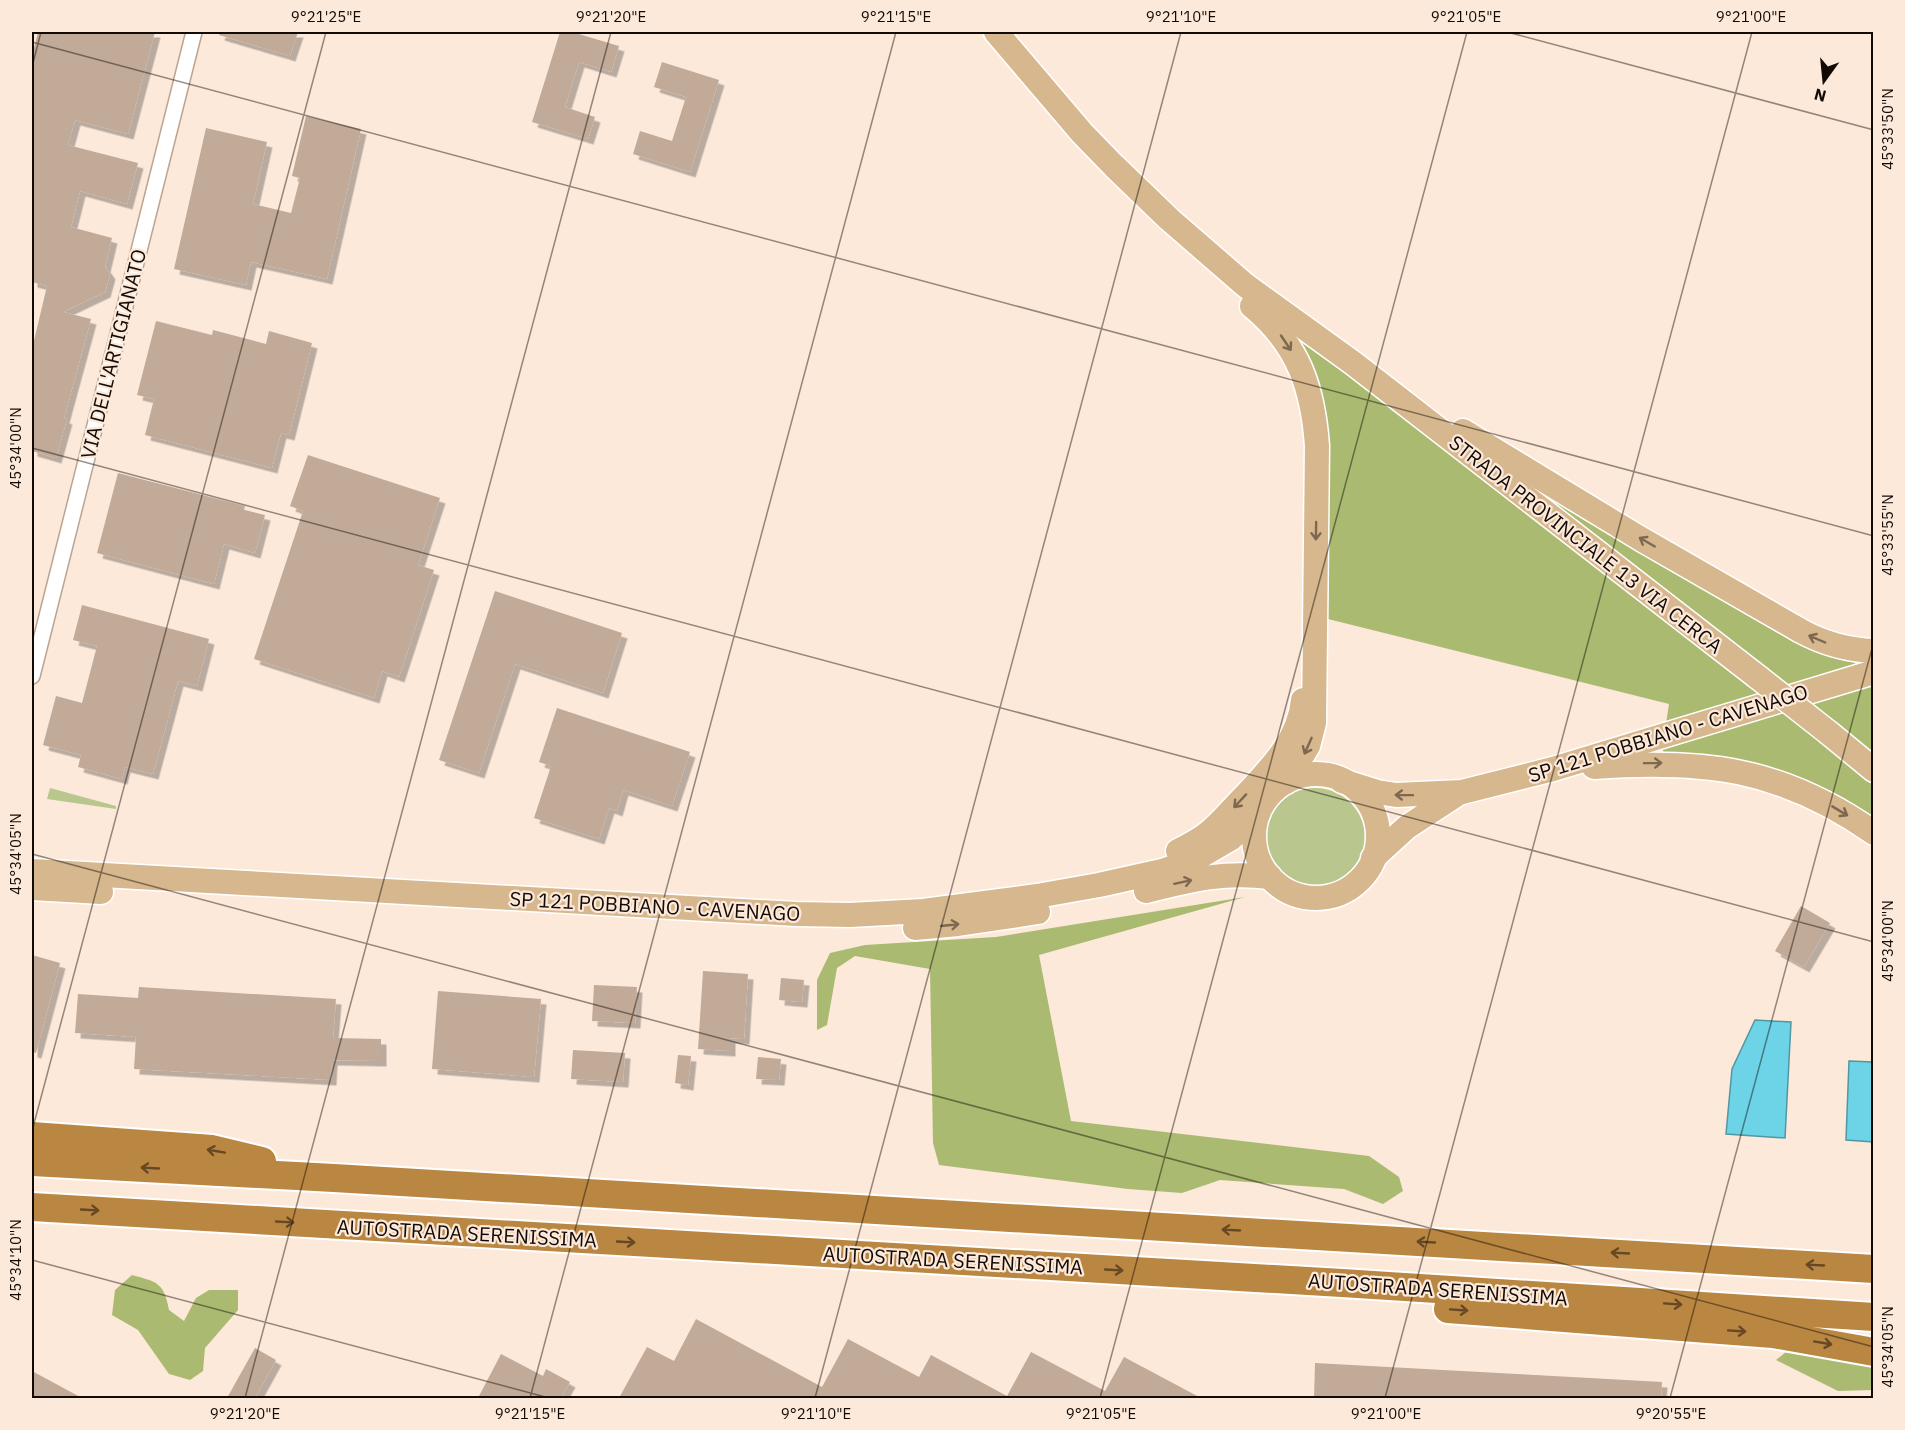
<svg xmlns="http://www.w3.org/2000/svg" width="1905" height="1430" font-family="'IBM Plex Sans',sans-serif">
<defs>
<filter id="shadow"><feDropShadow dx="5.5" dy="5.5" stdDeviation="0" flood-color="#0004"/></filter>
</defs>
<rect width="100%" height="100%" fill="#fde9da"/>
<g fill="#b9c68e">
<polygon points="50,788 116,806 116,809 47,799"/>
<circle cx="1315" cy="838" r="50"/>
</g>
<g fill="#aaba71">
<polygon points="1298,337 1822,651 1854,662 1873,682 1873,823 1666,756 1662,749 1669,704 1324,618 1294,340"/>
<polygon points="1245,897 1039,955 1071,1121 1369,1156 1399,1177 1403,1191 1383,1204 1344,1189 1220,1180 1182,1193 1128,1189 939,1165 933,1143 930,969 855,956 837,968 827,1025 817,1030 817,980 830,953 865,945 996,937"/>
<path d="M132 1275C157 1282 164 1282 169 1310L184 1321 196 1298 209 1290H238V1310L205 1348 203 1371 190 1380 169 1374 138 1330 112 1315 115 1290Z"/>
<polygon points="1786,1352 1873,1367 1873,1390 1838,1391 1776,1360"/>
</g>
<g fill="#6cd4e6" stroke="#5197a2" stroke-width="1.5">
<polygon points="1755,1020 1791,1022 1785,1138 1726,1134 1732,1069"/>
<polygon points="1849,1061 1873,1062 1873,1142 1846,1140"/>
</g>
<g fill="#c1aa98" filter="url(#shadow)">
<polygon points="38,32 155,32 128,134 75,120 68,145 138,163 127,204 80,191 71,227 112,238 105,267 110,274 105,292 63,312 91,319 64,418 67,419 56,458 32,451 32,349 47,286 32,282 32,56"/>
<polygon points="220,32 298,32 290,56 219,35"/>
<polygon points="560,32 572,32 619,46 611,72 579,62 565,107 595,117 588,139 532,122"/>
<polygon points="662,62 719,80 690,172 633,154 640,131 672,141 686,97 654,87"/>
<polygon points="306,116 361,129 327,279 251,262 246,285 174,269 206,128 267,142 253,204 291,213 300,178 292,176"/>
<polygon points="156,321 212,335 213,330 266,344 269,331 312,343 289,435 281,433 272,468 145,435 154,399 137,395"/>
<polygon points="308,455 440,498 418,565 434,570 399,677 382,671 374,698 254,659 303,511 290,506"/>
<polygon points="118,473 245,506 244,510 265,515 255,553 224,544 214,584 97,553"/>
<polygon points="495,591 622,633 603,693 515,664 479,773 439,760"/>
<polygon points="82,605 209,639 197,686 178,681 153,774 125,767 122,779 78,767 81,755 43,745 56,696 82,703 97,646 73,640"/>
<polygon points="557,708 690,752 672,806 623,790 617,811 609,808 599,839 534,818 551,766 539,762"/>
<polygon points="1801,906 1830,923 1804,967 1775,951"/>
<polygon points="32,955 60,963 36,1053 32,1052"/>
<polygon points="703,971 748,974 744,1039 730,1038 730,1051 698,1049"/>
<polygon points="781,978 804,980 802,1002 779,1000"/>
<polygon points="594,985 637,987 635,1023 592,1021"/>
<polygon points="139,987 336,999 333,1038 381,1039 381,1061 332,1060 331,1080 134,1069 136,1037 75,1033 78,994 138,998"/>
<polygon points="438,991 541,999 534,1077 432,1069"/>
<polygon points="573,1050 625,1053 623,1082 571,1079"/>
<polygon points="678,1055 691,1056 688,1085 675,1083"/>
<polygon points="758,1057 781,1059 779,1080 756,1079"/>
<polygon points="696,1319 822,1387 848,1339 919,1377 931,1355 1007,1396 1031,1352 1105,1391 1124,1357 1201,1398 619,1398 647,1347 674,1361"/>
<polygon points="255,1348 276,1360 255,1398 227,1398"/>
<polygon points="501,1354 543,1376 546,1369 570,1382 561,1398 478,1398"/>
<polygon points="1315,1363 1662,1382 1661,1398 1314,1398"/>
<polygon points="32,1371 82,1398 32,1398"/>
</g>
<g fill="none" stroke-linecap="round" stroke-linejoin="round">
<defs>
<polyline id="street" points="32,676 194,32"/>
<g id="primary">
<polyline points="996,32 1082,133 1114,166 1169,219 1245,285 1353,363 1759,678"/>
<path d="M1252 306C1298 344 1313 388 1317 446L1314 723 1308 746 1286 782"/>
<path d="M1463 431 1641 539 1801 631C1823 643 1848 650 1874 651"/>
<polyline points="1829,733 1874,770"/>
<path d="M1594 767C1703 759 1782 768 1874 833"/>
<circle cx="1316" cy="836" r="62"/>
<polyline points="1342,781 1377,792 1396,795 1462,792 1553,769 1874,672"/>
<path d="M1178 851C1188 846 1198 841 1207 834 1220 824 1231 810 1243 798 1270 769 1299 741 1303 700"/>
<polyline points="1373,858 1407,827 1459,793"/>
<polyline points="32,871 796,914 850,915 923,911 1037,896 1099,885 1162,871 1194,860 1230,839 1258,814"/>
<polyline points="32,888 101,892"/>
<path d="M1146 891C1190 880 1224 871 1270 877"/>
<polyline points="915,928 958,924 1038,912"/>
</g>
<g id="highway">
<polyline points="32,1136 212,1149 262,1161"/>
<polyline points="32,1162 334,1178 1874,1269"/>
<polyline points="32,1207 1342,1283 1874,1317"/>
<polyline points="1448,1309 1773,1334 1874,1352"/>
</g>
</defs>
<use href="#street" stroke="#bba492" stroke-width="18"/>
<use href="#primary" stroke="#fff" stroke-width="27"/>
<use href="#highway" stroke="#fff" stroke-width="32"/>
<use href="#street" stroke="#fff" stroke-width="15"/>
<use href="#primary" stroke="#d6b78e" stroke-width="24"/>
<use href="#highway" stroke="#ba8742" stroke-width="28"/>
<defs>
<polyline id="primary-bridge" points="1759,678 1829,733"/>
</defs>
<use href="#primary-bridge" stroke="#fff" stroke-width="27" stroke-linecap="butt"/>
<use href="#primary-bridge" stroke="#d6b78e" stroke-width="24"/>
</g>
<defs><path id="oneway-shaft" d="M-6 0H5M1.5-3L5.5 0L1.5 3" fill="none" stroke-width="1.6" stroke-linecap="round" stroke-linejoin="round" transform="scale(1.5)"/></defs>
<g stroke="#7e6950">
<use href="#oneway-shaft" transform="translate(1286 343) rotate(56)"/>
<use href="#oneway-shaft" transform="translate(1316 531) rotate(91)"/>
<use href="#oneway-shaft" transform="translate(1647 542) rotate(-150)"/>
<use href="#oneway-shaft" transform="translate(1817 639) rotate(-157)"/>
<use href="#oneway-shaft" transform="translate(1308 746) rotate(114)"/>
<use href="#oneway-shaft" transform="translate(1653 763) rotate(-1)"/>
<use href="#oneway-shaft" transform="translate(1404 795) rotate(-179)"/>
<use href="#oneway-shaft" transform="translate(1240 801) rotate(133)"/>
<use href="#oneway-shaft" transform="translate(1840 811) rotate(31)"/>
<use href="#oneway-shaft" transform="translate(1183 882) rotate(-12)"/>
<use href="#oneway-shaft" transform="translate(950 925) rotate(-6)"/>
</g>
<g stroke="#664824">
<use href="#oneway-shaft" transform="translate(216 1151) rotate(-170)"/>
<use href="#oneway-shaft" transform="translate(150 1168) rotate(-177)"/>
<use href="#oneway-shaft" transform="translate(90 1210) rotate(3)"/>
<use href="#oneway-shaft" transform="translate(285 1222) rotate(3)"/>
<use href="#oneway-shaft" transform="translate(1231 1230) rotate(-177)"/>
<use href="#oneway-shaft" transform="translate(626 1242) rotate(3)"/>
<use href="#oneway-shaft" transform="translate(1426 1242) rotate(-177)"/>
<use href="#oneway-shaft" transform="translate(1620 1253) rotate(-177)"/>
<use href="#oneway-shaft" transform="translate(1815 1265) rotate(-177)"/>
<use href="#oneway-shaft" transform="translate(1114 1270) rotate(3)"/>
<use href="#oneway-shaft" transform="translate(1673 1304) rotate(4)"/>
<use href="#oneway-shaft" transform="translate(1459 1310) rotate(4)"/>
<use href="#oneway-shaft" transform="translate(1737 1331) rotate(4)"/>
<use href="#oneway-shaft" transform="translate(1823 1343) rotate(10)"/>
</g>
<path fill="none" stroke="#120a05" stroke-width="1.5" stroke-opacity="0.45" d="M1507 32 1874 130M32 42 1874 536M32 67 41 32M32 448 1874 942M32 854 1874 1347M32 1131 326 32M32 1260 549 1398M245 1398 611 32M530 1398 896 32M815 1398 1181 32M1100 1398 1467 32M1385 1398 1752 32M1670 1398 1874 641"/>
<g text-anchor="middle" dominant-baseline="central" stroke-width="4.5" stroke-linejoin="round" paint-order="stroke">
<g font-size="20" fill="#120a05" stroke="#fde9da">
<text transform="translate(113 354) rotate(-76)">VIA DELL'ARTIGIANATO</text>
<text transform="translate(1586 544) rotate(38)">STRADA PROVINCIALE 13 VIA CERCA</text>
<text transform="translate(1668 733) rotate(-17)">SP 121 POBBIANO - CAVENAGO</text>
<text transform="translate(655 906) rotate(3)">SP 121 POBBIANO - CAVENAGO</text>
<text transform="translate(467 1233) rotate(3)">AUTOSTRADA SERENISSIMA</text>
<text transform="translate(953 1260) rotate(3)">AUTOSTRADA SERENISSIMA</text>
<text transform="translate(1438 1289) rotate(4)">AUTOSTRADA SERENISSIMA</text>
</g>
</g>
<rect width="1905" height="1430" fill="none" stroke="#fde9da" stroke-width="66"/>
<g transform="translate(1824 81) rotate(195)" stroke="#fde9da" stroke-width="4.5" paint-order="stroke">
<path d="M0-4.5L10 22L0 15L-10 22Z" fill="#120a05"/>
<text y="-9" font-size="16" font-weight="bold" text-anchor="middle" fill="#120a05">N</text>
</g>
<rect x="33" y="33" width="1839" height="1364" fill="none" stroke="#120a05" stroke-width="2"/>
<g font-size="15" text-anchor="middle" fill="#120a05">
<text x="326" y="22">9°21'25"E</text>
<text x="611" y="22">9°21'20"E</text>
<text x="896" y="22">9°21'15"E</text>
<text x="1181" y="22">9°21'10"E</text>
<text x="1466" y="22">9°21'05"E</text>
<text x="1751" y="22">9°21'00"E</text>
<text transform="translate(1888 129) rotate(-90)" y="5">45°33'50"N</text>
<text transform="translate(16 448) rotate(-90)" y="5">45°34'00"N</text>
<text transform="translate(1888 535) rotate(-90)" y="5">45°33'55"N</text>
<text transform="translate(16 854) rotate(-90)" y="5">45°34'05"N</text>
<text transform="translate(1888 941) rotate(-90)" y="5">45°34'00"N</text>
<text transform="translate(16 1260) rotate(-90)" y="5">45°34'10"N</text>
<text transform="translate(1888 1347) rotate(-90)" y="5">45°34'05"N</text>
<text x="245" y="1419">9°21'20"E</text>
<text x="530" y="1419">9°21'15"E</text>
<text x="816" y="1419">9°21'10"E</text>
<text x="1101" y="1419">9°21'05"E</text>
<text x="1386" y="1419">9°21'00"E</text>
<text x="1671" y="1419">9°20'55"E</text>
</g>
</svg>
